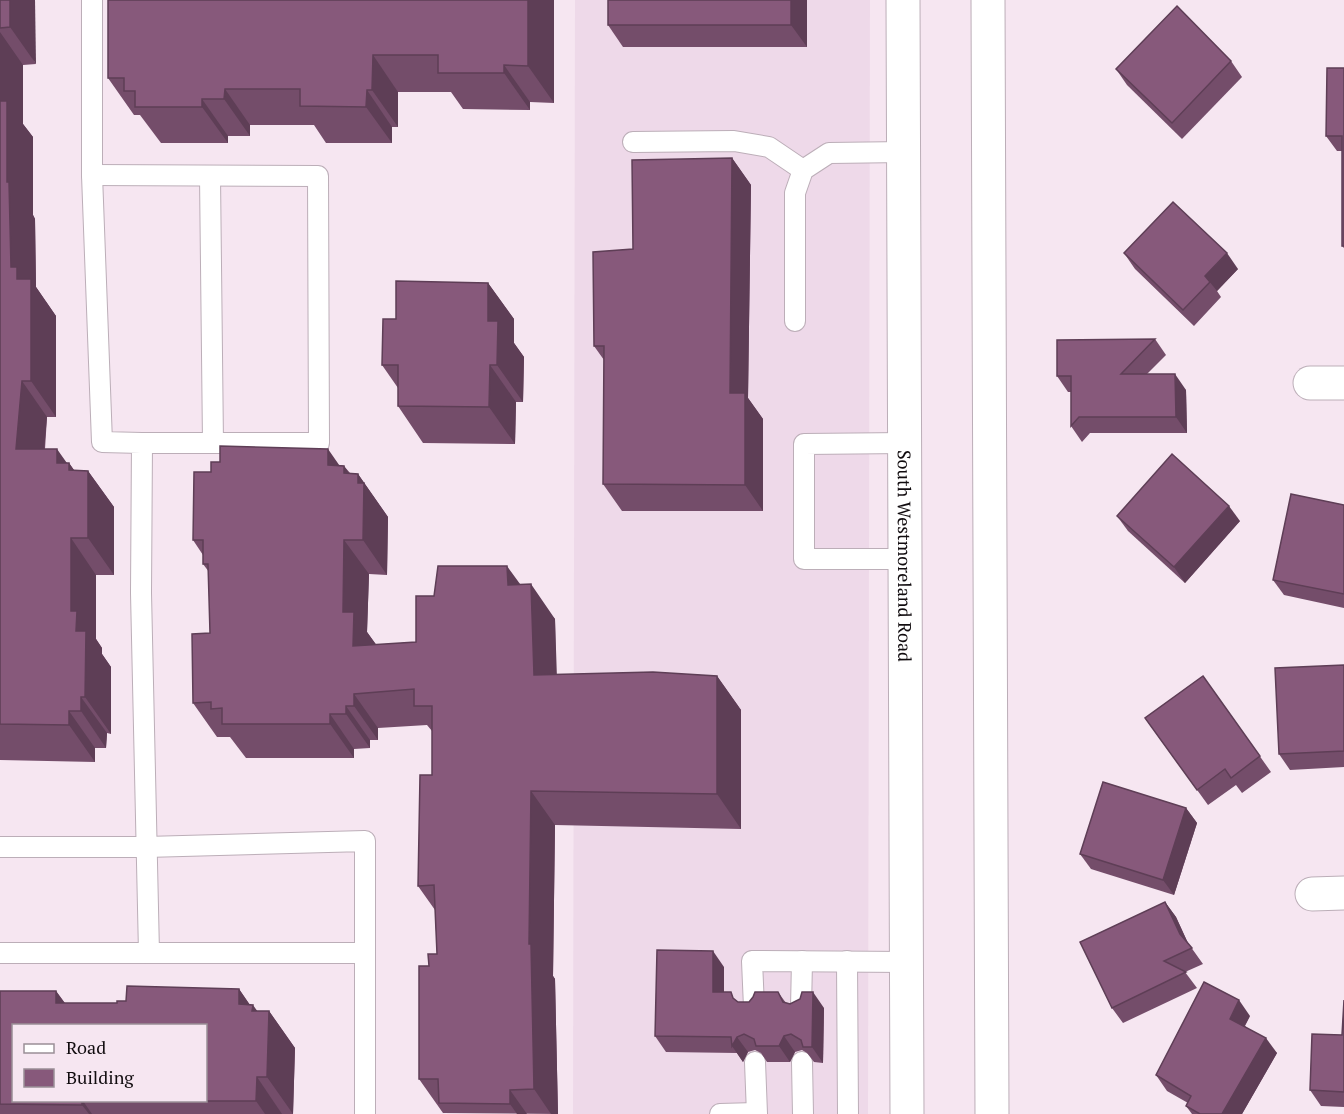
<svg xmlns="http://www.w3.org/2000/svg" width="1344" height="1114" font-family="'PT Serif',serif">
<rect width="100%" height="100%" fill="#f6e6f1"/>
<polygon fill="#eed9e9" points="575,0 870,0 868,1114 573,1114"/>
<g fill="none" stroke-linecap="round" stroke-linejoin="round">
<defs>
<g id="service">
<polyline points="633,142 734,141 769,147 803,170"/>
<polyline points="92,175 318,176 319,443 142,443"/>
<polyline points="210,176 213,443"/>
<polyline points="795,321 795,193 803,170 829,153 905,152"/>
<polyline points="905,443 804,444 804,559 906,559"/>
<polyline points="0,847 146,847 365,841 365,1114"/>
<polyline points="0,953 149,953 141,593 142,443 102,442 92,175 92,0"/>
<polyline points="149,953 365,953"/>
<polyline points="847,961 848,1114"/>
<polyline points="754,1007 752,961 907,962"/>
<polyline points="801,1008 802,961"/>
<polyline points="755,1062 757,1114"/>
<polyline points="802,1062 803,1114"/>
<polyline points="720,1114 756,1113"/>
</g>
<g id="minor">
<polyline points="1310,383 1344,383"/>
<polyline points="1312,894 1344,893"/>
</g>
<g id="secondary">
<path id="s1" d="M903 0 907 1114"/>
<polyline points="988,0 992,1114"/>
</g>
</defs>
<use href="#service" stroke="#bcaeb8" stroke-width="22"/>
<use href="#minor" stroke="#bcaeb8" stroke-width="35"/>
<use href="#secondary" stroke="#bcaeb8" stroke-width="35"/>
<use href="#service" stroke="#fff" stroke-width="20"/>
<use href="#minor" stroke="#fff" stroke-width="33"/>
<use href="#secondary" stroke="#fff" stroke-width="33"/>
</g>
<g fill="#744d6a">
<polygon points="0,0 36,64 23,65 23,124 33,137 33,215 35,219 36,287 56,316 56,417 47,417 45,449 67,463 69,463 74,470 88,471 114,507 114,575 96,575 96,639 102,648 102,654 111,667 111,734 107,733 106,748 95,748 95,762 0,760"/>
<polygon points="554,0 554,103 530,102 530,110 463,109 451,92 398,92 398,127 392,127 392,143 326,143 314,125 250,125 250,136 228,136 228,143 161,143 140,115 134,115 108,78"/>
<polygon points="807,0 807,47 623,47 608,25"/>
<polygon points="1231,61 1242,77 1182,139 1127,85 1116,69"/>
<polygon points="1344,68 1344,248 1342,246 1342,151 1337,151 1326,136"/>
<polygon points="732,158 751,185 748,398 763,419 763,511 622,511 603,484 604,360 594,346 633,249"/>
<polygon points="1124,253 1238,269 1217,291 1221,297 1194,326 1135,269"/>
<polygon points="488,283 514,319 514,343 524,357 523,402 516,402 515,444 423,443 398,406 398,388 382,365 396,319"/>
<polygon points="1155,339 1166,355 1147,374 1186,390 1187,433 1090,433 1082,442 1071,426 1071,392 1068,392 1057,376"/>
<polygon points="340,465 344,466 350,473 358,474 388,517 387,575 369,574 367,632 376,645 416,642 434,596 521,585 555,619 556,674 717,676 741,710 741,829 555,825 553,976 555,979 558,1114 443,1113 419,1079 429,966 437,954 435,910 418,886 432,775 432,731 427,725 378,728 378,740 370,740 370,748 354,749 354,758 246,758 230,737 217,737 193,703 210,633 209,572 203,564 203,555 193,540 211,472"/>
<polygon points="1344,505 1344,608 1284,595 1273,580"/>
<polygon points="1117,516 1240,521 1185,583 1128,531"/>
<polygon points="1344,665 1344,767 1290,770 1279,754"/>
<polygon points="1203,676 1271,772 1242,793 1236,785 1208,805 1145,718"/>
<polygon points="1186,808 1197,823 1174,895 1091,869 1080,854"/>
<polygon points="1165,902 1176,917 1188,943 1203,964 1185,972 1197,988 1123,1023 1112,1008"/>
<polygon points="724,967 724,992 738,1002 749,1002 778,992 786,1003 824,1008 823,1063 814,1062 807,1053 802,1050 795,1052 790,1062 767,1062 761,1053 755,1050 748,1052 743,1062 737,1053 666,1052 655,1036"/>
<polygon points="239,989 250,1005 257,1011 269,1011 295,1048 293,1114 0,1114 0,991 56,991 65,1003 117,1003 126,1001"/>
<polygon points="1344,1000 1344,1107 1321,1106 1310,1090 1342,1035"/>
<polygon points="1250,1016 1245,1026 1277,1053 1242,1114 1200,1114 1188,1103 1167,1091 1156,1075"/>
<polygon points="1186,1106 1200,1114 1192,1114"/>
</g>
<g fill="#5e3e56">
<polygon points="10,0 35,0 36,64 10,27"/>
<polygon points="528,0 554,0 554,103 528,66"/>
<polygon points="791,0 807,0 807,47 791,25"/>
<polygon points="0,32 23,65 23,124 33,137 33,215 35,219 36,287 56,316 56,417 31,381 17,279 11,267 7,182 0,104"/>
<polygon points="373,55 398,92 398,127 372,90"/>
<polygon points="504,65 530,102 530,110 504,73"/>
<polygon points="225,89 250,125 250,136 224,99"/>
<polygon points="367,90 392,127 392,143 366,107"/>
<polygon points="202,99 228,136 228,143 202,107"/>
<polygon points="732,158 751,185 748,398 763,419 763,511 745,485 730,393"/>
<polygon points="1227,253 1238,269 1217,291 1205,276"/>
<polygon points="488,283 514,319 514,343 524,357 523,402 497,365 488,321"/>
<polygon points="490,365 516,402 515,444 489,407"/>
<polygon points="1175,374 1186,390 1187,433 1176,417"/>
<polygon points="22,381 47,417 41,485 16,449"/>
<polygon points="57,449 69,466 69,463 88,490 88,471 114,507 114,575 88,538 57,463"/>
<polygon points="328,449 344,472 344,466 363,493 358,483 358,474 388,517 387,575 363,540 328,465"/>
<polygon points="1229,506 1240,521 1185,583 1174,567"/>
<polygon points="71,538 96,575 96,639 102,648 102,654 111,667 111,734 85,697 76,631 71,611"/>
<polygon points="344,540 369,574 367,632 378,647 353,646 343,612"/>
<polygon points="507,566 531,599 531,584 555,619 558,709 534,675 508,585"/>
<polygon points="717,676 741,710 741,829 717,794"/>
<polygon points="354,694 378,728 378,740 354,706"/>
<polygon points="81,697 107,733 106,748 81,711"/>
<polygon points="346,706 370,740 370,748 346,714"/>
<polygon points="69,711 95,748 95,762 69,725"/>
<polygon points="330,714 354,749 354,758 330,724"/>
<polygon points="531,791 555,825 553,976 555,979 558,1114 551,1114 534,1089 529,944"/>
<polygon points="1186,808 1197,823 1174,895 1163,880"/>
<polygon points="1165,902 1176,917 1191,950 1180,934"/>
<polygon points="713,951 724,967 724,1007 713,992"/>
<polygon points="239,989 252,1008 253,1005 269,1027 269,1011 295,1048 293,1114 267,1077 239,1004"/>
<polygon points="56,991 81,1026 56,1003"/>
<polygon points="813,992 824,1008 823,1063 812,1047"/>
<polygon points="1239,1000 1250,1016 1240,1034 1230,1019"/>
<polygon points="784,1036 795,1052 790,1062 779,1046"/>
<polygon points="737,1037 748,1052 743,1062 732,1046"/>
<polygon points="1266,1038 1277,1053 1242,1114 1222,1114"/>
<polygon points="257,1077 282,1114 265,1114 256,1101"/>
<polygon points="510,1090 527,1114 517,1114 510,1104"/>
<polygon points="83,1101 92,1114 89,1114 82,1105"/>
</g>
<g fill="#87597b" stroke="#5e3e56" stroke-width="1.5">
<polygon points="0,0 10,0 10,27 0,28"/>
<polygon points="108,0 528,0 528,66 504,65 504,73 438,73 438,55 373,55 372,90 367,90 366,107 300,106 300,89 225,89 224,99 202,99 202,107 135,107 135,91 124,91 124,78 108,78"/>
<rect x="608" y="0" width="183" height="25"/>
<polygon points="1177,6 1231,61 1172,123 1116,69"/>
<polygon points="1327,68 1344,68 1344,246 1342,246 1342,136 1326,136"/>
<polygon points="0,101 7,101 7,182 9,182 11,267 17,267 17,279 31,279 31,381 22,381 16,449 57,449 57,463 69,463 69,470 88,471 88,538 71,538 71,611 77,611 76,631 86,631 85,697 81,697 81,711 69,711 69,725 0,724"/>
<polygon points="732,158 730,393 745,393 745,485 603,484 604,346 594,346 593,252 633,249 632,160"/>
<polygon points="1173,202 1227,253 1205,276 1210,282 1183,310 1124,253"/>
<polygon points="396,281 488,283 488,321 498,321 497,365 490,365 489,407 398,406 398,365 382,365 383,319 396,319"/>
<polygon points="1155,339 1121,374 1175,374 1176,417 1079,417 1071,426 1071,376 1057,376 1057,340"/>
<polygon points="220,446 328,449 328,465 344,466 344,473 358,474 358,483 364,483 363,540 344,540 343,612 354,612 353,646 416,642 416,596 434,596 438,566 507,566 508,585 531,584 534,675 653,672 717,676 717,794 531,791 529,944 531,944 534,1089 510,1090 510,1104 439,1103 438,1079 419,1079 419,966 429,966 428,954 437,954 434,885 418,886 420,775 432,775 432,706 414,706 414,689 354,694 354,706 346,706 346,714 330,714 330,724 222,724 222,708 211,709 211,702 193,703 192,634 210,633 208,564 203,564 203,540 193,540 194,472 211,472 211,462 220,462"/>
<polygon points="1172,454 1229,506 1174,567 1117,516"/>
<polygon points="1291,494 1344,505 1344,594 1273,580"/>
<polygon points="1344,665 1344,751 1279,754 1275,668"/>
<polygon points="1203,676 1260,756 1231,778 1225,769 1197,790 1145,718"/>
<polygon points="1103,782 1186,808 1163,880 1080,854"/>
<polygon points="1165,902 1180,934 1192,948 1164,961 1186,972 1112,1008 1080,942"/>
<polygon points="657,950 713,951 713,992 731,992 733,998 738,1002 749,1002 753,997 755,992 778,992 783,1002 790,1004 800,999 802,992 813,992 812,1047 803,1047 801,1040 791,1034 784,1036 779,1046 756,1046 754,1039 744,1034 737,1037 732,1046 731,1037 655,1036"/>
<polygon points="1204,982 1239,1000 1230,1019 1266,1038 1222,1114 1200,1114 1186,1106 1191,1096 1156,1075"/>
<polygon points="127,986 239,989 239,1004 253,1005 252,1011 269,1011 267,1077 257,1077 256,1101 133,1101 206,1101 206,1026 14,1026 14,1101 82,1101 82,1105 0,1104 0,991 56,991 56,1003 117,1003 117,1001 126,1001"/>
<polygon points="1344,1000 1344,1092 1310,1090 1312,1034 1342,1035"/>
</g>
<g text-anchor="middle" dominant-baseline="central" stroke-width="4.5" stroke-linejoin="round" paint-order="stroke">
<g font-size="18" fill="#110c0f" stroke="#f6e6f1">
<text stroke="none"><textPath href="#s1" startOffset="556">South Westmoreland Road</textPath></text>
</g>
</g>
<rect x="12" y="1024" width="195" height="78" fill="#f6e6f1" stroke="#9a8f97" stroke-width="1.5"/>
<rect x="24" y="1044" width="30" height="9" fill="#ffffff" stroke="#9a8f97" stroke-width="1.5"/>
<text x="66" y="1054" font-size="18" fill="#110c0f">Road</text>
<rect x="24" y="1069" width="30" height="18" fill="#87597b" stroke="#9a8f97" stroke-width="1.5"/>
<text x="66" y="1084" font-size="18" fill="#110c0f">Building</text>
</svg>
